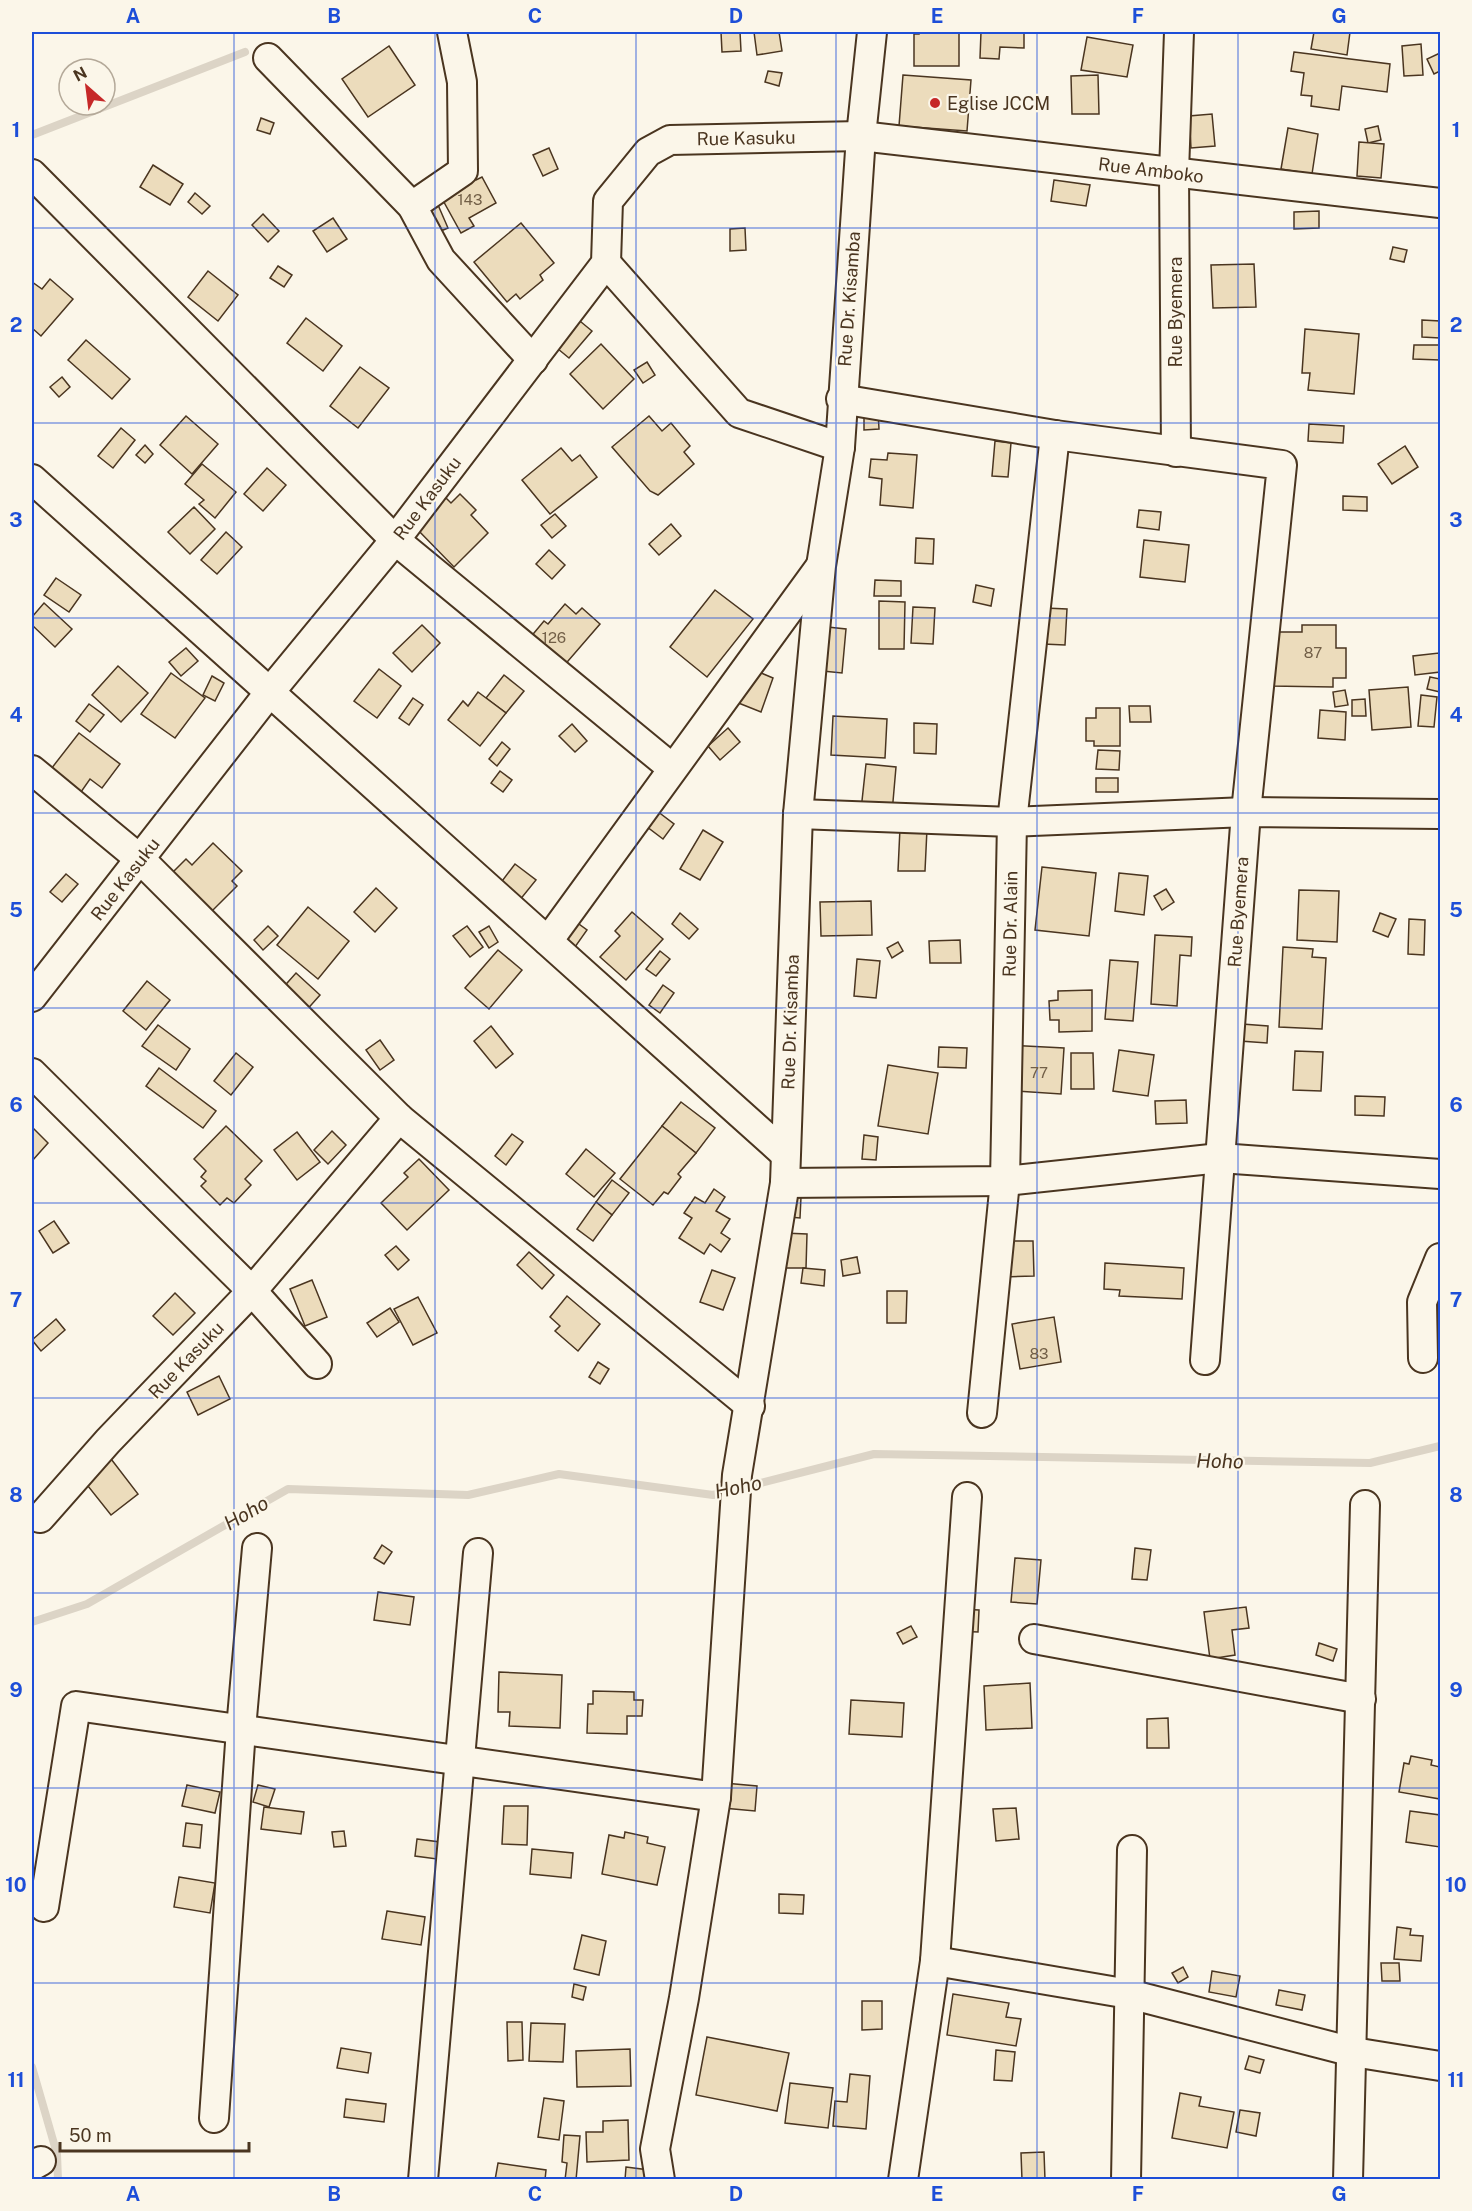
<svg xmlns="http://www.w3.org/2000/svg" width="1472" height="2211" font-family="'Public Sans',sans-serif">
<rect width="100%" height="100%" fill="#fbf6e9"/>
<g fill="none" stroke-linecap="round" stroke-linejoin="round">
<g stroke="#dcd4c6" stroke-width="8">
<polyline points="32,135 245,52"/>
<polyline points="741,1488 874,1454 1370,1463 1440,1446"/>
<polyline points="32,1622 87,1604 288,1489 468,1495 559,1474 713,1495 729,1491"/>
<polyline points="32,2067 57,2154 58,2180"/>
</g>
</g>
<g fill="#ecdcbc" stroke="#4a3520" stroke-width="1.5">
<polygon points="721,32 740,32 741,51 722,52"/>
<polygon points="754,32 779,32 782,51 757,55"/>
<polygon points="919,32 959,32 959,66 914,66 914,34 919,34"/>
<polygon points="981,32 1024,32 1024,48 1000,47 999,59 980,58"/>
<polygon points="1314,32 1350,32 1347,55 1311,49"/>
<polygon points="1087,37 1133,45 1127,77 1081,70"/>
<polygon points="1421,44 1423,75 1404,76 1402,46"/>
<polygon points="389,46 415,85 368,117 342,79"/>
<polygon points="1294,52 1390,64 1387,92 1342,86 1339,110 1311,106 1312,96 1301,95 1304,73 1291,71"/>
<polygon points="1440,53 1440,71 1434,74 1427,59"/>
<polygon points="768,71 782,73 779,86 765,82"/>
<polygon points="903,75 971,80 967,131 899,126"/>
<polygon points="1098,75 1099,114 1072,114 1071,76"/>
<polygon points="1212,114 1215,146 1191,148 1189,116"/>
<polygon points="261,118 274,123 270,134 257,130"/>
<polygon points="1378,126 1381,140 1368,143 1365,129"/>
<polygon points="1288,128 1318,134 1312,174 1281,169"/>
<polygon points="1359,142 1384,144 1381,178 1357,176"/>
<polygon points="549,148 558,169 543,176 533,155"/>
<polygon points="153,165 183,184 170,205 140,187"/>
<polygon points="471,171 476,180 482,177 496,203 469,218 474,226 461,233 440,195"/>
<polygon points="1054,180 1090,185 1086,206 1051,201"/>
<polygon points="195,193 210,206 202,214 188,202"/>
<polygon points="435,198 448,228 431,235 419,205"/>
<polygon points="1319,211 1319,228 1294,229 1294,212"/>
<polygon points="263,214 279,231 268,242 252,225"/>
<polygon points="333,218 347,239 327,252 313,231"/>
<polygon points="521,223 554,263 540,275 543,280 520,299 516,294 507,302 474,262"/>
<polygon points="745,228 746,250 730,251 730,229"/>
<polygon points="1393,247 1407,250 1404,262 1390,259"/>
<polygon points="1254,264 1256,307 1213,308 1211,265"/>
<polygon points="278,266 292,275 284,287 270,278"/>
<polygon points="208,271 238,295 218,321 188,297"/>
<polygon points="50,279 73,299 41,336 32,328 32,282 42,289"/>
<polygon points="575,317 592,331 569,358 552,344"/>
<polygon points="306,318 342,346 323,371 287,343"/>
<polygon points="1422,320 1440,321 1440,338 1422,337"/>
<polygon points="1305,329 1359,334 1354,394 1308,390 1310,373 1302,373"/>
<polygon points="86,340 130,379 112,399 68,360"/>
<polygon points="601,344 634,379 603,409 570,374"/>
<polygon points="1414,345 1440,345 1440,360 1413,359"/>
<polygon points="647,362 655,375 643,383 634,370"/>
<polygon points="360,367 389,388 358,428 330,406"/>
<polygon points="62,377 70,387 59,397 50,387"/>
<polygon points="864,410 878,410 879,429 864,430"/>
<polygon points="186,416 218,444 192,474 160,445"/>
<polygon points="649,416 662,431 671,423 690,446 684,452 694,464 658,495 650,491 612,447"/>
<polygon points="1309,424 1344,426 1343,443 1308,441"/>
<polygon points="121,428 135,440 113,468 98,456"/>
<polygon points="995,441 1011,443 1008,477 992,476"/>
<polygon points="145,445 153,454 145,463 136,455"/>
<polygon points="1405,446 1418,467 1392,484 1378,464"/>
<polygon points="561,448 572,461 580,455 597,477 550,514 522,480"/>
<polygon points="888,453 917,455 913,508 880,505 882,479 869,477 871,459 887,460"/>
<polygon points="202,464 236,492 215,518 199,504 204,500 185,484"/>
<polygon points="267,468 286,485 263,511 244,494"/>
<polygon points="460,494 476,510 471,515 488,533 454,567 415,527 445,497 451,503"/>
<polygon points="1343,496 1367,497 1367,511 1343,510"/>
<polygon points="194,507 215,529 190,554 168,532"/>
<polygon points="1139,510 1161,512 1159,530 1137,527"/>
<polygon points="555,514 566,526 552,538 541,525"/>
<polygon points="671,524 681,536 659,555 649,544"/>
<polygon points="226,532 242,547 217,574 201,560"/>
<polygon points="916,538 934,539 933,564 915,563"/>
<polygon points="1144,540 1189,545 1185,582 1140,577"/>
<polygon points="549,550 565,565 552,579 536,564"/>
<polygon points="56,578 81,595 69,612 44,595"/>
<polygon points="875,580 901,581 901,596 874,596"/>
<polygon points="976,585 994,589 991,606 973,602"/>
<polygon points="715,590 753,619 707,677 670,647"/>
<polygon points="879,601 905,602 904,649 879,649"/>
<polygon points="44,603 72,629 55,647 32,625 32,617"/>
<polygon points="565,604 576,614 582,608 600,624 562,668 529,639 544,621 548,624"/>
<polygon points="913,607 935,608 933,644 911,643"/>
<polygon points="1045,608 1067,609 1065,645 1043,644"/>
<polygon points="422,625 440,643 412,672 393,653"/>
<polygon points="1302,625 1336,625 1336,648 1346,648 1346,678 1333,678 1333,687 1270,686 1271,632 1302,632"/>
<polygon points="818,626 846,629 842,673 813,670"/>
<polygon points="186,648 198,661 181,676 169,662"/>
<polygon points="1439,653 1440,672 1415,675 1413,656"/>
<polygon points="118,666 148,693 121,722 92,695"/>
<polygon points="749,668 773,678 761,712 736,702"/>
<polygon points="379,669 401,686 377,718 354,701"/>
<polygon points="171,673 205,698 175,738 141,714"/>
<polygon points="504,675 524,691 506,713 486,698"/>
<polygon points="212,676 224,683 215,701 203,695"/>
<polygon points="1430,677 1440,679 1440,692 1427,689"/>
<polygon points="1408,687 1411,727 1372,730 1369,690"/>
<polygon points="1345,690 1348,705 1335,707 1333,692"/>
<polygon points="478,692 506,713 480,746 448,720 463,701 468,706"/>
<polygon points="1421,695 1437,697 1434,727 1418,726"/>
<polygon points="413,698 423,705 409,725 399,718"/>
<polygon points="1365,699 1366,716 1352,716 1352,700"/>
<polygon points="89,704 104,715 90,732 76,721"/>
<polygon points="1129,706 1150,706 1151,722 1130,722"/>
<polygon points="1096,708 1120,708 1120,746 1094,746 1094,741 1086,741 1086,718 1096,718"/>
<polygon points="1320,710 1346,712 1345,740 1318,738"/>
<polygon points="833,716 887,719 885,758 831,755"/>
<polygon points="914,723 937,724 936,754 914,753"/>
<polygon points="572,724 587,741 575,752 559,736"/>
<polygon points="728,728 740,742 720,760 708,746"/>
<polygon points="79,733 120,764 102,788 90,779 81,792 51,769"/>
<polygon points="502,742 510,749 497,766 489,759"/>
<polygon points="1098,750 1120,751 1119,770 1096,769"/>
<polygon points="866,764 896,767 892,813 861,810"/>
<polygon points="500,771 512,780 503,792 491,783"/>
<rect x="1096" y="778" width="22" height="14"/>
<polygon points="653,808 674,824 663,839 642,823"/>
<polygon points="900,828 927,829 925,871 898,871"/>
<polygon points="703,830 723,842 700,880 680,869"/>
<polygon points="213,843 242,871 232,881 237,886 208,915 171,874 186,859 192,865"/>
<polygon points="515,864 536,880 519,901 499,885"/>
<polygon points="1042,867 1096,873 1089,936 1035,930"/>
<polygon points="1119,873 1148,876 1144,915 1115,911"/>
<polygon points="66,874 78,884 62,902 50,892"/>
<polygon points="376,888 397,908 375,932 354,912"/>
<polygon points="1166,889 1174,902 1162,910 1154,896"/>
<polygon points="1299,890 1339,891 1337,942 1297,940"/>
<polygon points="871,901 872,935 821,936 820,902"/>
<polygon points="308,907 349,941 318,979 277,945"/>
<polygon points="632,912 663,939 626,980 600,957 620,936 615,931"/>
<polygon points="680,913 698,929 689,939 672,924"/>
<polygon points="1380,913 1396,919 1388,937 1373,931"/>
<polygon points="572,919 587,930 563,964 548,953"/>
<polygon points="1409,919 1425,920 1424,955 1408,954"/>
<polygon points="268,926 278,936 263,950 254,940"/>
<polygon points="467,926 483,947 470,957 453,936"/>
<polygon points="489,926 498,942 489,948 479,932"/>
<polygon points="1155,935 1192,937 1191,956 1180,955 1177,1006 1151,1004"/>
<polygon points="960,940 961,963 930,963 929,941"/>
<polygon points="898,942 903,951 892,958 887,948"/>
<polygon points="1283,947 1313,949 1312,957 1326,958 1322,1029 1279,1027"/>
<polygon points="498,950 522,970 489,1009 465,988"/>
<polygon points="660,951 670,959 656,976 646,969"/>
<polygon points="857,959 880,961 876,998 854,996"/>
<polygon points="1110,960 1138,962 1133,1021 1105,1019"/>
<polygon points="296,973 320,995 304,1013 280,991"/>
<polygon points="147,981 170,1000 146,1030 123,1011"/>
<polygon points="663,985 674,993 660,1013 649,1005"/>
<polygon points="1092,990 1092,1031 1059,1032 1059,1020 1050,1020 1049,1001 1058,1000 1058,991"/>
<polygon points="1242,1024 1268,1026 1267,1043 1240,1041"/>
<polygon points="158,1025 190,1049 176,1070 142,1046"/>
<polygon points="491,1026 513,1054 496,1068 474,1041"/>
<polygon points="380,1040 394,1060 380,1070 366,1050"/>
<polygon points="1004,1045 1064,1048 1061,1094 1002,1090"/>
<polygon points="939,1047 967,1048 966,1068 938,1067"/>
<polygon points="1119,1050 1154,1055 1148,1096 1113,1091"/>
<polygon points="1295,1051 1323,1052 1321,1091 1293,1090"/>
<polygon points="236,1053 253,1067 231,1095 214,1081"/>
<polygon points="1071,1053 1093,1053 1094,1089 1071,1089"/>
<polygon points="888,1065 938,1073 928,1134 878,1126"/>
<polygon points="159,1068 216,1111 203,1128 146,1086"/>
<polygon points="1355,1096 1385,1097 1384,1116 1355,1115"/>
<polygon points="1186,1100 1187,1123 1156,1124 1155,1101"/>
<polygon points="681,1102 715,1128 696,1153 662,1126"/>
<polygon points="226,1126 262,1161 245,1179 251,1185 234,1203 227,1198 220,1205 201,1186 206,1181 201,1177 206,1171 194,1159"/>
<polygon points="662,1126 696,1153 678,1174 681,1177 668,1194 664,1192 653,1205 620,1179"/>
<polygon points="32,1127 48,1143 32,1161"/>
<polygon points="332,1131 346,1145 328,1164 314,1150"/>
<polygon points="297,1132 320,1162 297,1180 274,1150"/>
<polygon points="512,1134 523,1142 506,1165 495,1156"/>
<polygon points="864,1135 878,1137 876,1160 862,1159"/>
<polygon points="586,1149 615,1173 594,1197 566,1174"/>
<polygon points="419,1159 449,1190 407,1230 381,1203 408,1177 404,1173"/>
<polygon points="612,1180 629,1193 612,1215 596,1202"/>
<polygon points="714,1189 725,1197 716,1211 730,1219 721,1233 730,1239 721,1252 710,1244 704,1254 679,1238 692,1218 684,1213 695,1197 705,1203"/>
<polygon points="779,1196 801,1197 800,1218 778,1216"/>
<polygon points="596,1202 612,1215 593,1241 577,1229"/>
<polygon points="54,1221 69,1243 53,1253 39,1231"/>
<polygon points="783,1233 807,1234 806,1268 782,1268"/>
<polygon points="1002,1241 1033,1241 1034,1276 1003,1277"/>
<polygon points="396,1246 409,1260 398,1270 385,1255"/>
<polygon points="529,1252 554,1275 542,1289 517,1265"/>
<polygon points="857,1257 860,1273 843,1276 841,1260"/>
<polygon points="1105,1263 1184,1268 1182,1299 1119,1296 1120,1290 1104,1289"/>
<polygon points="803,1268 825,1270 824,1286 801,1283"/>
<polygon points="712,1270 735,1278 723,1310 700,1302"/>
<polygon points="312,1280 327,1317 305,1326 290,1289"/>
<polygon points="887,1291 907,1291 906,1323 887,1323"/>
<polygon points="175,1293 195,1313 173,1335 153,1316"/>
<polygon points="567,1296 600,1324 578,1351 555,1331 560,1326 550,1317"/>
<polygon points="418,1297 437,1333 413,1345 394,1309"/>
<polygon points="390,1308 399,1322 377,1337 367,1323"/>
<polygon points="1054,1317 1061,1362 1020,1369 1012,1324"/>
<polygon points="56,1319 65,1330 41,1351 32,1340"/>
<polygon points="598,1362 609,1369 600,1384 589,1377"/>
<polygon points="219,1376 230,1399 198,1415 187,1392"/>
<polygon points="108,1455 138,1494 111,1515 80,1476"/>
<polygon points="382,1545 392,1552 384,1564 374,1558"/>
<polygon points="1135,1548 1151,1550 1147,1580 1132,1579"/>
<polygon points="1015,1558 1041,1560 1037,1604 1011,1602"/>
<polygon points="378,1592 414,1597 410,1625 374,1620"/>
<polygon points="1246,1607 1249,1628 1232,1630 1235,1655 1210,1659 1204,1612"/>
<polygon points="957,1609 979,1610 978,1632 955,1631"/>
<polygon points="911,1626 917,1637 903,1644 897,1633"/>
<polygon points="1319,1643 1337,1649 1333,1661 1316,1655"/>
<polygon points="499,1672 562,1675 560,1728 509,1726 510,1712 498,1712"/>
<polygon points="1030,1683 1032,1728 986,1730 984,1686"/>
<polygon points="593,1691 634,1692 634,1700 643,1700 642,1716 627,1716 627,1734 587,1733 588,1704 593,1704"/>
<polygon points="851,1700 904,1703 902,1737 849,1734"/>
<polygon points="1168,1718 1169,1748 1147,1748 1147,1719"/>
<polygon points="1411,1756 1432,1760 1431,1765 1440,1767 1440,1799 1399,1792 1404,1763 1409,1764"/>
<polygon points="724,1783 757,1786 755,1811 723,1808"/>
<polygon points="187,1785 220,1792 215,1813 182,1806"/>
<polygon points="258,1785 275,1789 269,1807 253,1802"/>
<polygon points="504,1806 528,1806 527,1845 502,1844"/>
<polygon points="264,1807 304,1812 301,1834 261,1829"/>
<polygon points="1016,1808 1019,1839 996,1841 993,1809"/>
<polygon points="1410,1811 1440,1815 1440,1847 1406,1842"/>
<polygon points="186,1823 202,1825 200,1848 183,1846"/>
<polygon points="344,1831 346,1846 334,1847 332,1832"/>
<polygon points="625,1832 648,1837 647,1843 665,1847 657,1885 602,1874 609,1835 624,1838"/>
<polygon points="417,1839 440,1842 437,1859 415,1856"/>
<polygon points="532,1849 573,1853 571,1878 530,1874"/>
<polygon points="179,1877 215,1883 210,1913 174,1907"/>
<polygon points="779,1894 804,1895 803,1914 779,1913"/>
<polygon points="387,1911 425,1917 421,1945 382,1939"/>
<polygon points="1397,1927 1411,1929 1410,1935 1423,1936 1421,1961 1394,1959"/>
<polygon points="582,1935 606,1941 599,1975 574,1969"/>
<polygon points="1381,1963 1399,1963 1400,1981 1382,1981"/>
<polygon points="1183,1967 1188,1977 1178,1983 1172,1973"/>
<polygon points="1212,1971 1240,1976 1236,1997 1209,1992"/>
<polygon points="574,1984 586,1987 583,2000 572,1997"/>
<polygon points="1279,1990 1305,1995 1302,2010 1276,2005"/>
<polygon points="953,1994 1009,2003 1006,2017 1021,2019 1016,2046 947,2035"/>
<polygon points="862,2001 882,2001 882,2029 862,2030"/>
<polygon points="507,2022 522,2022 523,2060 508,2061"/>
<polygon points="531,2023 565,2024 563,2062 529,2061"/>
<polygon points="707,2037 789,2053 777,2111 696,2095"/>
<polygon points="341,2048 371,2053 368,2073 337,2068"/>
<polygon points="630,2049 631,2086 577,2087 576,2051"/>
<polygon points="996,2050 1015,2052 1012,2081 994,2080"/>
<polygon points="1249,2056 1264,2060 1260,2073 1245,2069"/>
<polygon points="850,2074 870,2076 866,2129 833,2126 835,2101 847,2102"/>
<polygon points="790,2083 833,2088 828,2128 785,2123"/>
<polygon points="1180,2093 1201,2097 1199,2106 1234,2112 1227,2148 1172,2138"/>
<polygon points="544,2098 564,2101 559,2140 538,2137"/>
<polygon points="346,2099 386,2104 384,2122 344,2117"/>
<polygon points="1240,2110 1260,2113 1256,2136 1236,2132"/>
<polygon points="628,2120 629,2160 587,2162 586,2132 603,2132 603,2121"/>
<polygon points="564,2135 580,2136 576,2180 565,2180 567,2163 562,2162"/>
<polygon points="1044,2152 1045,2180 1022,2180 1021,2153"/>
<polygon points="498,2163 546,2170 545,2180 495,2180"/>
<polygon points="626,2167 649,2170 648,2180 625,2180"/>
</g>
<g fill="none" stroke-linecap="round" stroke-linejoin="round">
<defs>
<g id="minor">
<polyline points="268,58 412,206 441,260 533,360"/>
<polyline points="32,174 395,540 672,768"/>
<polyline points="412,206 463,171 462,82 452,32"/>
<polyline points="606,263 739,413 840,447"/>
<polyline points="841,399 1055,435 1282,465 1246,812 1205,1360"/>
<polyline points="1176,452 1174,172 1179,32"/>
<polyline points="32,479 784,1153"/>
<polyline points="32,770 141,860 399,1118 750,1406"/>
<polyline points="798,814 1012,822 1246,812 1440,814"/>
<polyline points="548,941 820,567"/>
<polyline points="32,997 269,693 395,540 606,263 608,201 648,152 670,140 861,136 1440,203"/>
<polyline points="32,1073 252,1291 317,1364"/>
<polyline points="785,1183 1005,1181 1220,1158 1440,1174"/>
<polyline points="1423,1358 1422,1302 1440,1258"/>
<polyline points="982,1413 1005,1181 1012,822 1055,435"/>
<polyline points="40,1518 108,1441 252,1291 399,1118"/>
<polyline points="1034,1639 1361,1699"/>
<polyline points="44,1907 76,1706 716,1797"/>
<polyline points="935,1961 1129,1994 1353,2052 1440,2066"/>
<polyline points="214,2118 241,1729 257,1548"/>
<polyline points="32,2166 41,2161"/>
<polyline points="423,2180 478,1553"/>
<polyline points="660,2180 655,2149 684,1998 716,1797 737,1475 785,1183 798,814 821,566 840,447 861,136 872,32"/>
<polyline points="903,2180 935,1961 967,1497"/>
<polyline points="1126,2180 1132,1850"/>
<polyline points="1348,2180 1365,1505"/>
</g>
</defs>
<use href="#minor" stroke="#4a3520" stroke-width="32"/>
<use href="#minor" stroke="#fbf6e9" stroke-width="28"/>
</g>
<path fill="none" stroke="#1d4ed8" stroke-width="1.5" stroke-opacity="0.55" d="M234 32V2180M435 32V2180M636 32V2180M836 32V2180M1037 32V2180M1238 32V2180M32 228H1440M32 423H1440M32 618H1440M32 813H1440M32 1008H1440M32 1203H1440M32 1398H1440M32 1593H1440M32 1788H1440M32 1983H1440"/>
<circle fill="#c62828" stroke="#fbf6e9" stroke-width="2" cx="935" cy="103" r="6"/>
<g text-anchor="middle" dominant-baseline="central" stroke-width="4.5" stroke-linejoin="round" paint-order="stroke">
<g font-size="15" fill="#725f47">
<text x="470" y="199">143</text>
<text x="554" y="637">126</text>
<text x="1313" y="652">87</text>
<text x="1039" y="1072">77</text>
<text x="1039" y="1353">83</text>
</g>
<g font-size="18" fill="#4a3520" stroke="#fbf6e9" text-anchor="start">
<text x="947" y="103">Eglise JCCM</text>
</g>
<g font-size="18" fill="#4a3520" stroke="#fbf6e9">
<text transform="translate(746 138) rotate(-1)">Rue Kasuku</text>
<text transform="translate(1151 170) rotate(7)">Rue Amboko</text>
<text transform="translate(849 299) rotate(-86)">Rue Dr. Kisamba</text>
<text transform="translate(1175 312) rotate(-90)">Rue Byemera</text>
<text transform="translate(427 498) rotate(-53)">Rue Kasuku</text>
<text transform="translate(125 879) rotate(-52)">Rue Kasuku</text>
<text transform="translate(1238 912) rotate(-86)">Rue Byemera</text>
<text transform="translate(1010 924) rotate(-89)">Rue Dr. Alain</text>
<text transform="translate(790 1022) rotate(-88)">Rue Dr. Kisamba</text>
<text transform="translate(186 1360) rotate(-46)">Rue Kasuku</text>
</g>
<g font-size="20" font-style="italic" fill="#4a3520" stroke="#fbf6e9">
<text transform="translate(1220 1461) rotate(1)">Hoho</text>
<text transform="translate(738 1487) rotate(-12)">Hoho</text>
<text transform="translate(246 1513) rotate(-30)">Hoho</text>
</g>
</g>
<rect width="1472" height="2211" fill="none" stroke="#fbf6e9" stroke-width="66"/>
<g transform="translate(87 87) rotate(332)"><circle r="28" fill="#fbf6e9" stroke="#b4a999" stroke-width="1.5"/>
<path d="M0-4.5L10 22L0 15L-10 22Z" fill="#c62828"/>
<text y="-9" font-size="16" font-weight="bold" text-anchor="middle" fill="#4a3520">N</text>
</g>
<path d="M60 2142v9h189v-9" fill="none" stroke="#4a3520" stroke-width="3"/>
<text x="69" y="2142" font-size="18" fill="#4a3520" stroke="#fbf6e9" stroke-width="4.5" paint-order="stroke">50 m</text>
<rect x="33" y="33" width="1406" height="2145" fill="none" stroke="#1d4ed8" stroke-width="2"/>
<g font-size="20" text-anchor="middle" font-weight="bold" fill="#1d4ed8">
<text x="133" y="23">A</text>
<text x="334" y="23">B</text>
<text x="535" y="23">C</text>
<text x="736" y="23">D</text>
<text x="937" y="23">E</text>
<text x="1138" y="23">F</text>
<text x="1339" y="23">G</text>
<text x="16" y="137">1</text>
<text x="1456" y="137">1</text>
<text x="16" y="332">2</text>
<text x="1456" y="332">2</text>
<text x="16" y="527">3</text>
<text x="1456" y="527">3</text>
<text x="16" y="722">4</text>
<text x="1456" y="722">4</text>
<text x="16" y="917">5</text>
<text x="1456" y="917">5</text>
<text x="16" y="1112">6</text>
<text x="1456" y="1112">6</text>
<text x="16" y="1307">7</text>
<text x="1456" y="1307">7</text>
<text x="16" y="1502">8</text>
<text x="1456" y="1502">8</text>
<text x="16" y="1697">9</text>
<text x="1456" y="1697">9</text>
<text x="16" y="1892">10</text>
<text x="1456" y="1892">10</text>
<text x="16" y="2087">11</text>
<text x="1456" y="2087">11</text>
<text x="133" y="2201">A</text>
<text x="334" y="2201">B</text>
<text x="535" y="2201">C</text>
<text x="736" y="2201">D</text>
<text x="937" y="2201">E</text>
<text x="1138" y="2201">F</text>
<text x="1339" y="2201">G</text>
</g>
</svg>
